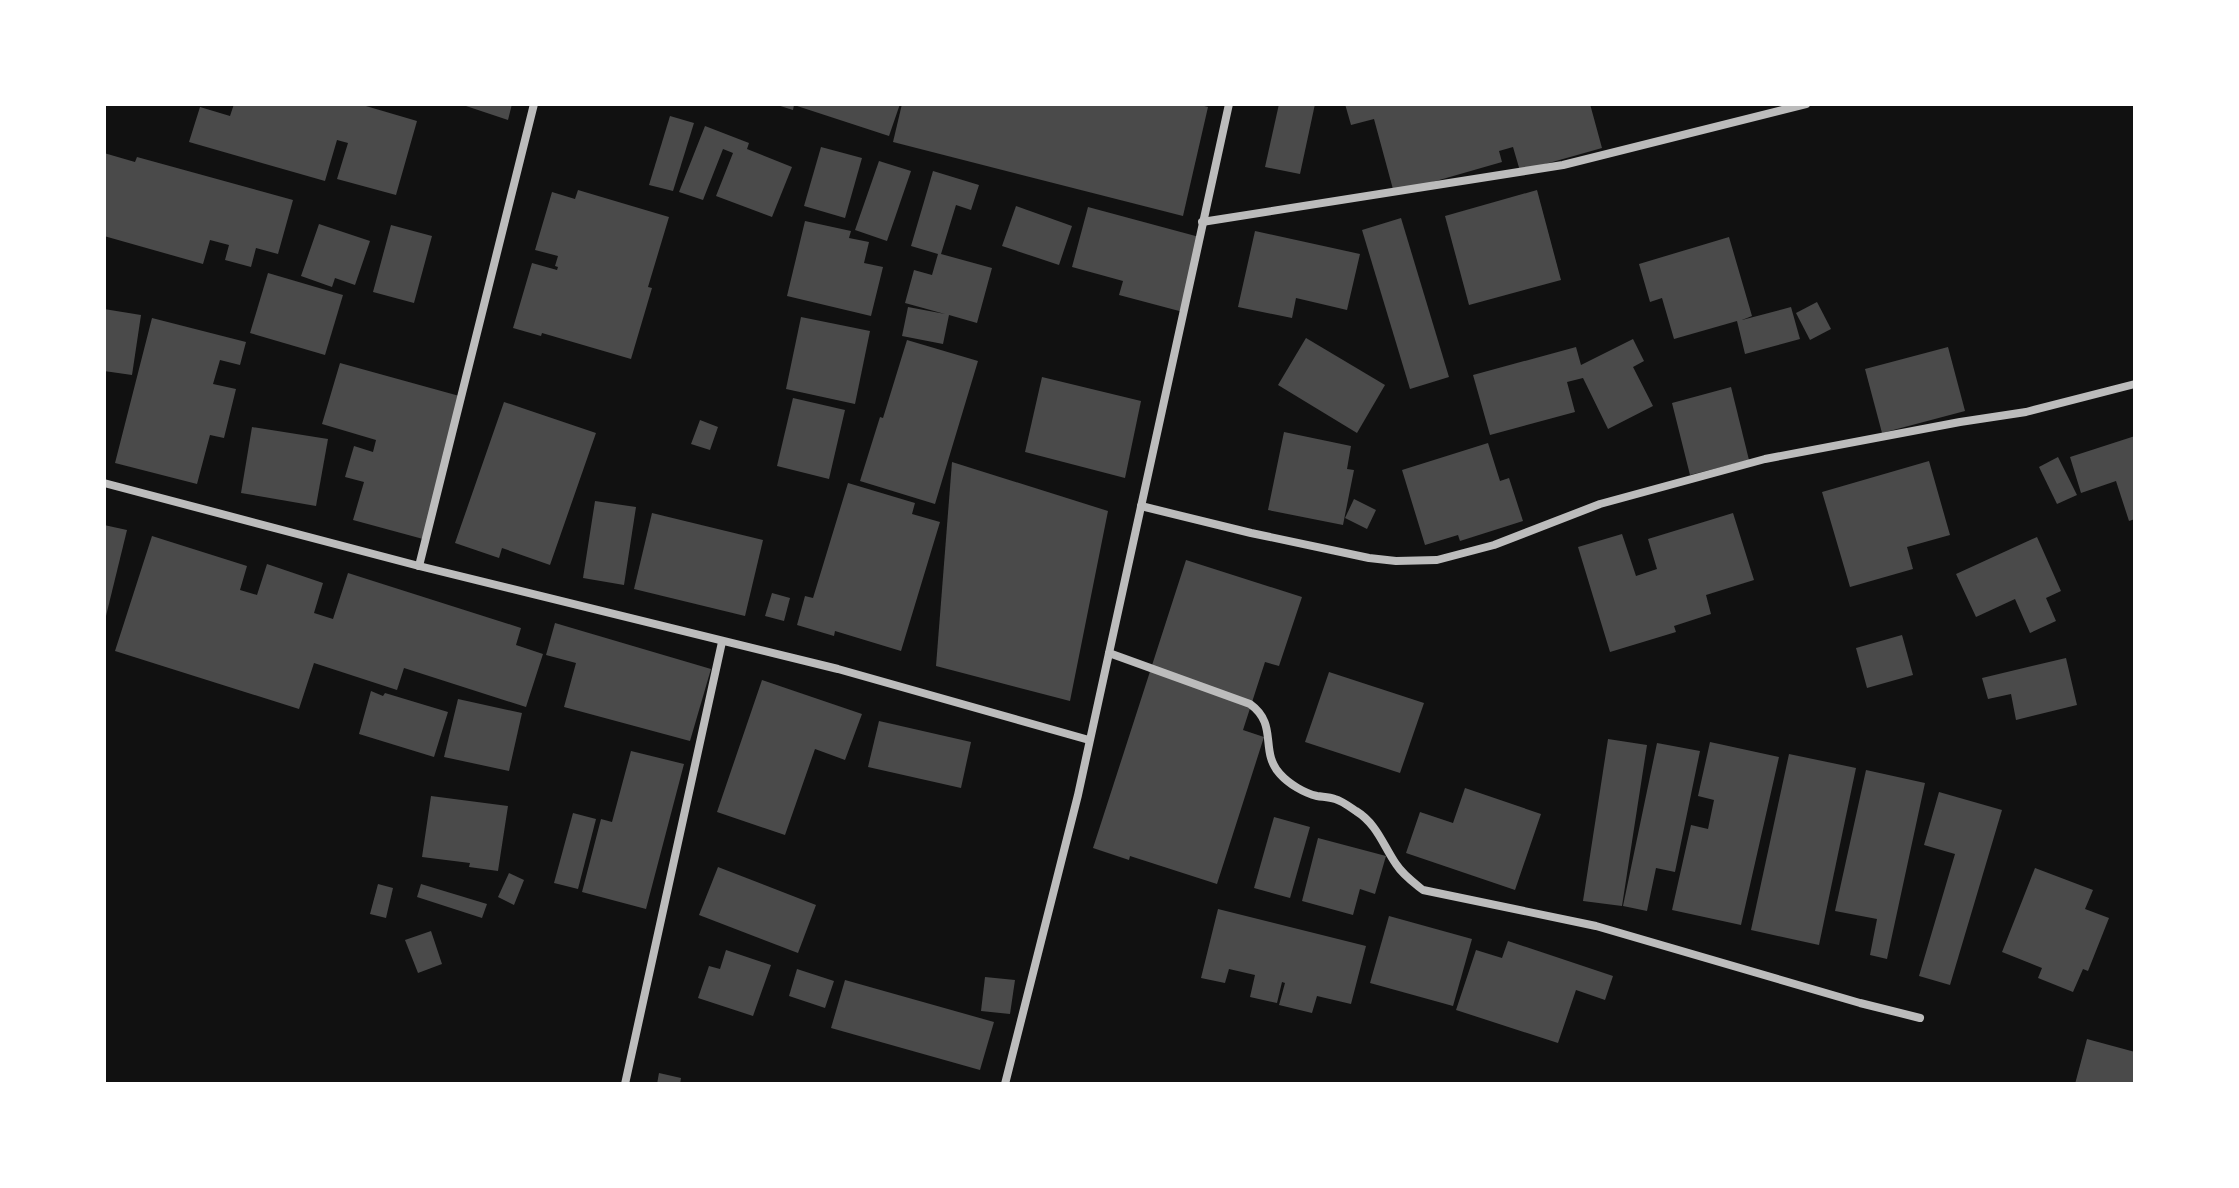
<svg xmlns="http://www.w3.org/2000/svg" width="2239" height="1188" font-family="'Source Serif 4',serif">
<rect width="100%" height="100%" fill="#111"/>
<g fill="#4a4a4a">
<polygon points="234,104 359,104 417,121 396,195 337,179 348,143 337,140 325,181 189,142 200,107 230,116"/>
<polygon points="460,104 512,104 508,120"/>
<polygon points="774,104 900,104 889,136 794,105 793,110"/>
<polygon points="902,104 1197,104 1208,107 1183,216 893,142"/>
<polygon points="1279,104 1315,104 1300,174 1265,167"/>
<polygon points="1345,104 1590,104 1602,148 1520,171 1513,147 1499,151 1502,162 1394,193 1374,119 1351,125"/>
<polygon points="670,116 694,123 673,191 649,185"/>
<polygon points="705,126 749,143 747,149 792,167 772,217 716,196 733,153 723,149 703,200 679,192"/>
<polygon points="821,147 862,158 845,218 804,206"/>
<polygon points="104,153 135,162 137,157 293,200 278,254 256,248 251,267 225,260 229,245 210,240 203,264 104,236 106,225 104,225"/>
<polygon points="879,161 911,171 887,241 855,230"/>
<polygon points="933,171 979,185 971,210 956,205 941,254 992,268 977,323 949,315 943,344 902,336 908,307 945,314 905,303 914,270 932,275 938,254 911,246"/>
<polygon points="578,190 669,217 648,287 652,288 631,359 542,333 541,336 513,328 532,263 557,270 558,267 555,266 558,256 535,250 552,192 575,199"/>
<polygon points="1537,190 1561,280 1469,305 1445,216"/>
<polygon points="1016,206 1072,226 1059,265 1002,246"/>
<polygon points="1088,207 1203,238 1183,312 1119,295 1123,281 1072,267"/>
<polygon points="1401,218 1449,377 1410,389 1362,230"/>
<polygon points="805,221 851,231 849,238 869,242 864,263 883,267 871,316 787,296"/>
<polygon points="319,224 370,241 355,285 335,278 332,287 301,276"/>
<polygon points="391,225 432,236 414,303 373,292"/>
<polygon points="1255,231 1360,254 1347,310 1296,298 1292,318 1238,307"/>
<polygon points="1729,237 1752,316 1742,320 1791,307 1800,339 1745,354 1737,321 1674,339 1662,298 1650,302 1639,264"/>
<polygon points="268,273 343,295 325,355 250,333"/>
<polygon points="1817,302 1831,329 1810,340 1796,313"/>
<polygon points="104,309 141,315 132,375 104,371"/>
<polygon points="801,317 870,331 855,404 786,389"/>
<polygon points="152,318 246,342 240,365 220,360 213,384 236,389 224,438 210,435 197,484 115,463"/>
<polygon points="1306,338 1385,385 1357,433 1278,385"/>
<polygon points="1633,339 1644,361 1633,367 1653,406 1608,429 1583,378 1567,382 1575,412 1490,435 1473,375 1576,347 1581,365"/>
<polygon points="907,340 978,361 935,504 860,481 880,417 883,418"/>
<polygon points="1948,347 1965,411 1882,433 1865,369"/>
<polygon points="340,363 463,397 423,539 353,520 364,482 345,477 354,446 373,452 376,440 322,424"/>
<polygon points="1042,377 1141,401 1125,478 1025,452"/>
<polygon points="1731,387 1749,460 1690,475 1672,403"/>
<polygon points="793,398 845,410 829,479 777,466"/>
<polygon points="504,402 596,433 550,565 502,548 499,558 455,543"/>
<polygon points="700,420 718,427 710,450 691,444"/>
<polygon points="252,427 328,439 316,506 241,493"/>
<polygon points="1284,432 1351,446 1347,469 1354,470 1343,525 1268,510"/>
<polygon points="2135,436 2135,519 2129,521 2116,481 2081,493 2070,457"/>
<polygon points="1488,443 1500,481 1509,478 1523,521 1460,541 1458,535 1425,545 1402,470"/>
<polygon points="2058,457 2077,495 2057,504 2039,467"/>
<polygon points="1929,461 1950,535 1907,547 1913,569 1850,587 1822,492"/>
<polygon points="952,462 1108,511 1070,701 936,666"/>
<polygon points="848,483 915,503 912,514 940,522 901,651 835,631 834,636 797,625 805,596 813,598"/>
<polygon points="1354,499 1376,510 1367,529 1345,518"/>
<polygon points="595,501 636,507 624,585 583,578"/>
<polygon points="652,513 763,540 745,616 634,589"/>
<polygon points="1733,513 1754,580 1706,595 1711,614 1674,626 1676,632 1610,652 1578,547 1622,534 1636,576 1657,569 1648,539"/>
<polygon points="104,525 127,530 105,620 104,619"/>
<polygon points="152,536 247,566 240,590 257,595 267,564 323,583 314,613 333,619 348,573 521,628 516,645 543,654 526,707 404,668 397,690 314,663 299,709 115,651"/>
<polygon points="2037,537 2061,591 2046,598 2056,621 2030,633 2015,599 1976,617 1956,574"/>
<polygon points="1186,560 1302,597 1279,666 1265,662 1243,730 1264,737 1217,884 1130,856 1129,860 1093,848"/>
<polygon points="772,593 790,598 784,621 765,616"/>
<polygon points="555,623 711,669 690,741 564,707 576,663 546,655"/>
<polygon points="1902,635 1913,675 1867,688 1856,648"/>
<polygon points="2066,658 2077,705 2016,720 2011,694 1988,699 1982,678"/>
<polygon points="1329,672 1424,703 1400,773 1305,742"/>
<polygon points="762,680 862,714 845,760 815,749 785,835 717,812"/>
<polygon points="371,691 383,696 385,693 448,712 434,757 359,734"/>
<polygon points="458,699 522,713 509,771 444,757"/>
<polygon points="879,721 971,742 961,788 868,767"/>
<polygon points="1608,739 1647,745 1622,906 1583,901"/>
<polygon points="1710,742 1779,757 1741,925 1672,910 1691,825 1708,829 1714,800 1698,796"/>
<polygon points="1657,743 1700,751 1675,872 1656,868 1647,911 1623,906"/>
<polygon points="631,751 684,764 646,909 582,892 601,819 612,822"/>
<polygon points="1789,754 1856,768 1819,945 1751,930"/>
<polygon points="1866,770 1925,783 1887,959 1870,955 1877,919 1835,911"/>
<polygon points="1465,788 1541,814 1515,890 1406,853 1420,812 1453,823"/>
<polygon points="1939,792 2002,810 1950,985 1919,976 1955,854 1924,845"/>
<polygon points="431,796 508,806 498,871 469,867 470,863 422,857"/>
<polygon points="573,813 596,819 578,889 554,883"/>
<polygon points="1274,817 1310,827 1290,898 1254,888"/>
<polygon points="1318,838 1386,856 1375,894 1360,889 1353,915 1302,901"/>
<polygon points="718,867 816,905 798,953 699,915"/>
<polygon points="2035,868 2093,890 2085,909 2109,918 2088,971 2083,969 2073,992 2038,978 2042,968 2002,952"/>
<polygon points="509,873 524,880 514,905 498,897"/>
<polygon points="378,884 393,888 386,918 370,914"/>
<polygon points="421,884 487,904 482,918 417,897"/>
<polygon points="1218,909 1366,946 1351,1004 1317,996 1312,1013 1279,1005 1285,983 1282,982 1277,1003 1250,997 1255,975 1229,969 1225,983 1201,978"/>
<polygon points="1389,916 1472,939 1453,1006 1370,983"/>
<polygon points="431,931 442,964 418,973 405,940"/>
<polygon points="1508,941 1613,976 1605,1000 1576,990 1558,1043 1456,1010 1476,950 1502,958"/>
<polygon points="726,950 771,965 753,1016 698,998 709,966 720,969"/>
<polygon points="797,969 834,981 825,1008 789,996"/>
<polygon points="985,977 1015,980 1010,1014 981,1011"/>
<polygon points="845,980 994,1022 980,1070 831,1028"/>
<polygon points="2087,1039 2135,1052 2135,1084 2075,1084"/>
<polygon points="659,1073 681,1078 680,1084 657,1084"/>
</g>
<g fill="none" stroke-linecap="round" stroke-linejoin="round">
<g stroke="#bcbcbc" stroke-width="8">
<polyline points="1202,222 1563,165 1806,104"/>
<polyline points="104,483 419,566 838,669 1089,740"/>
<polyline points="1141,506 1251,533 1369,558 1396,561 1437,560 1494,545 1600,504 1765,459 1960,422 2026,412 2135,384"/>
<polyline points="419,566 534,104"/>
<path d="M1109 653 1250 704C1279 725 1259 751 1280 774 1289 784 1304 793 1317 796 1323 797 1329 797 1335 799 1342 801 1350 807 1356 811 1377 824 1383 845 1396 864 1403 875 1413 882 1423 890L1596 926 1860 1003 1920 1018"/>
<polyline points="625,1084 722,642"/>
<polyline points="1005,1084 1078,795 1229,104"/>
</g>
</g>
<rect width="2239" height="1188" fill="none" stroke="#ffffff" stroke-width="212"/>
</svg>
